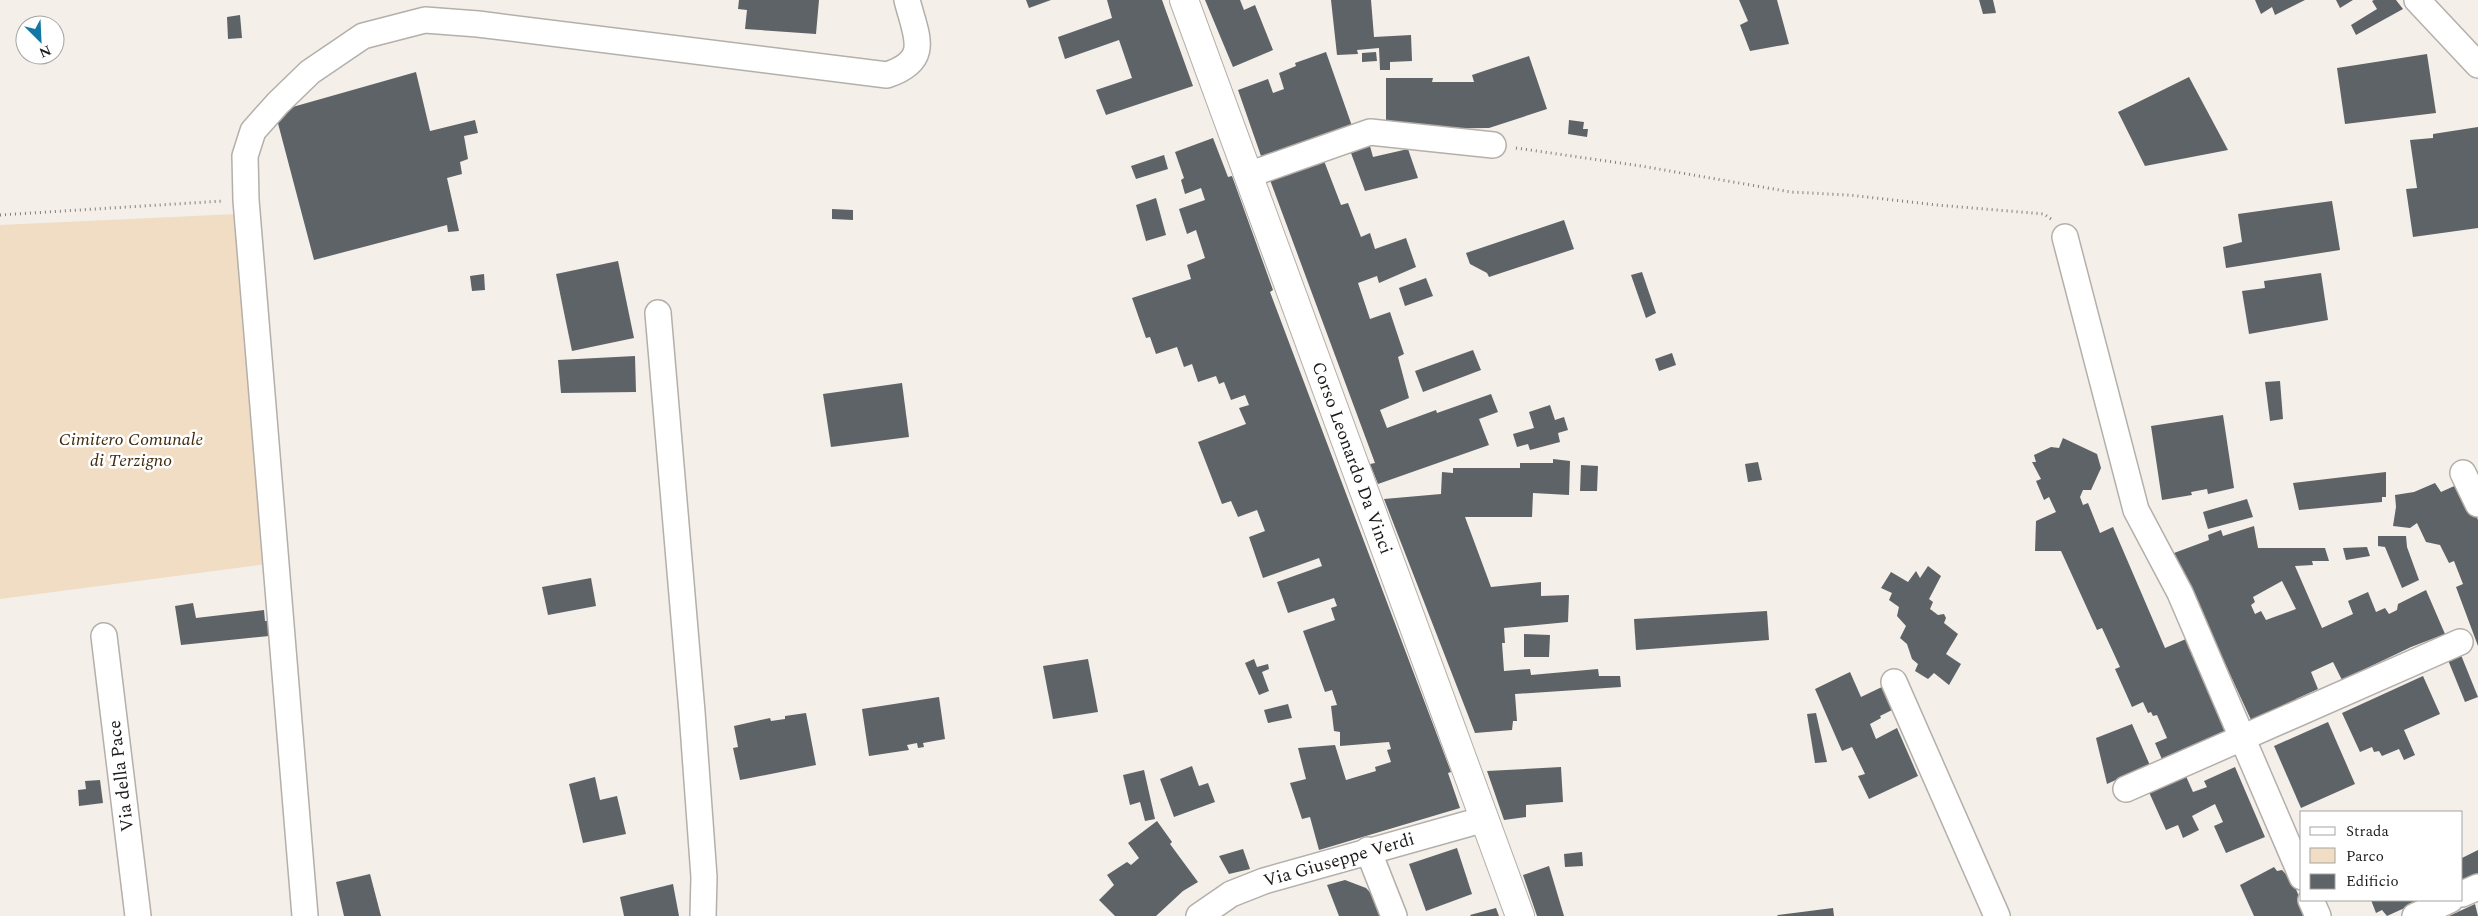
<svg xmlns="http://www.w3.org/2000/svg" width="2478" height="916" font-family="Spectral,serif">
<rect width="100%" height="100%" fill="#f4efe9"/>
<polygon fill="#f0ddc4" points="237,214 268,564 0,599 0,225"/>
<g fill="#5d6366" fill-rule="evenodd">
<polygon points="739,0 819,0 816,34 745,29 747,10 738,9"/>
<polygon points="1026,0 1051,0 1029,8"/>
<polygon points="1107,0 1162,0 1193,86 1106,115 1096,90 1132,78 1119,40 1065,59 1058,37 1112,18"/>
<polygon points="1205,0 1240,0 1244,10 1255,5 1273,50 1233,67"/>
<polygon points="1331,0 1371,0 1374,37 1411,35 1412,61 1390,62 1390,70 1380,70 1379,48 1357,50 1358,54 1337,55"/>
<polygon points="1739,0 1777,0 1789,44 1750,51 1740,25 1748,21"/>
<polygon points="1979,0 1993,0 1996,13 1983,14"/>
<polygon points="2255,0 2305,0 2275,15 2272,7 2261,14"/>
<polygon points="2336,0 2353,0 2340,8"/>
<polygon points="2374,0 2396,0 2403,9 2356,35 2351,25 2377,9 2372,1"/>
<polygon points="240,15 242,38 228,39 227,17"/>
<polygon points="1326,52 1352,126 1261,156 1238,90 1268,79 1273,93 1284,89 1279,73 1296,66 1295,63"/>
<polygon points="1376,52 1377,61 1362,62 1362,53"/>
<polygon points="2427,54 2436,113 2345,124 2337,68"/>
<polygon points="1529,56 1547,109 1489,128 1386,129 1386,78 1433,78 1432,82 1474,82 1472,75"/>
<polygon points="416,72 430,131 475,120 478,133 464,136 468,159 460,162 462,174 447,178 459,231 448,232 447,225 314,260 275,112"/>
<polygon points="2189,77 2228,150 2145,166 2118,112"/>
<polygon points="1569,120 1584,122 1583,129 1588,129 1587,137 1568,134"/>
<polygon points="2478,127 2478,228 2413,237 2406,189 2417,188 2410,140 2433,138 2433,134"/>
<polygon points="1213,138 1228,177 1232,176 1273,290 1270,292 1451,772 1448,773 1460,808 1319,850 1310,817 1302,819 1290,783 1306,779 1298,748 1335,745 1346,780 1376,771 1375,767 1391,762 1387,750 1391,749 1389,742 1340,746 1340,732 1334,731 1331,706 1337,705 1332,690 1325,692 1303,631 1335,620 1331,608 1337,606 1334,598 1288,613 1277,582 1322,566 1319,558 1263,578 1249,537 1265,531 1257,510 1238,517 1231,501 1222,504 1198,442 1246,424 1239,408 1249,405 1245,395 1231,400 1224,382 1219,384 1216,376 1198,382 1192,364 1184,367 1177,347 1156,354 1150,337 1146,338 1132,298 1191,279 1187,265 1205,258 1196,230 1187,234 1179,209 1205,200 1201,188 1185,194 1181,180 1184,178 1175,152"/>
<polygon points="1368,139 1373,157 1408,149 1418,178 1365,191 1348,145"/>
<polygon points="1321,153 1341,205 1348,203 1361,237 1370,233 1375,249 1406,238 1416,267 1379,283 1377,276 1358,283 1370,319 1390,312 1404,354 1398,357 1409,398 1380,410 1387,428 1436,410 1437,413 1491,394 1498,412 1479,419 1489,445 1378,484 1370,464 1375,463 1267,172"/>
<polygon points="1164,155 1168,169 1136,179 1131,166"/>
<polygon points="1156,198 1166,235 1146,241 1136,205"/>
<polygon points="2332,201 2340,250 2226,268 2223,247 2242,242 2238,214"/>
<polygon points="832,209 853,210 853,220 832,219"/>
<polygon points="1564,220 1574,249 1489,277 1487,273 1470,264 1466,253"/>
<polygon points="618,261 634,338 572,351 556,274"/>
<polygon points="1642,272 1656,313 1646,318 1631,275"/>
<polygon points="2321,273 2328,320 2249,334 2242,291 2265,288 2264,281"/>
<polygon points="484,274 485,290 472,291 470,276"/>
<polygon points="1426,278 1433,296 1405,306 1399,288"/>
<polygon points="1473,350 1481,370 1423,392 1415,371"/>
<polygon points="1672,353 1676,365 1659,371 1655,359"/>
<polygon points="635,356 636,392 561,393 558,360"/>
<polygon points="2280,381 2283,419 2270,421 2265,382"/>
<polygon points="902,383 909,437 831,447 823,394"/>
<polygon points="1550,405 1555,420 1564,417 1568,430 1558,433 1560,442 1530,450 1528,444 1517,447 1513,434 1534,428 1529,412"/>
<polygon points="2223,415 2234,488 2208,494 2207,489 2191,492 2192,495 2162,500 2151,426"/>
<polygon points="2063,438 2097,454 2101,468 2091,490 2083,490 2080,497 2083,505 2088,503 2100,533 2113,527 2165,648 2186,639 2231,736 2164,764 2155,743 2167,738 2157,715 2153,716 2151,712 2148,713 2143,702 2132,707 2115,669 2120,667 2102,628 2097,630 2061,551 2035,551 2036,521 2056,512 2049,497 2044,500 2036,481 2041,479 2032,462 2036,462 2034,455 2051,447 2059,448"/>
<polygon points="1553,459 1570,461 1569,495 1533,493 1532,517 1465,517 1491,587 1541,582 1541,596 1569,595 1568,622 1504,628 1505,643 1502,643 1504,671 1530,669 1531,675 1598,669 1599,676 1620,676 1621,687 1515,694 1517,721 1513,721 1512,730 1475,733 1384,499 1441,494 1442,472 1453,473 1453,468 1520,468 1520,463 1553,463"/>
<polygon points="1758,462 1762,480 1748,482 1745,464"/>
<polygon points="1581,465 1598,466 1597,491 1580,491"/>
<polygon points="2386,472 2386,497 2382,497 2382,502 2299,510 2293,483"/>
<polygon points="2435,483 2441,492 2461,483 2478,520 2478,646 2456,587 2463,584 2454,561 2449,563 2440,545 2426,542 2417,523 2410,528 2393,526 2396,507 2395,495 2414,492"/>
<polygon points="2247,499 2253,517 2208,529 2203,512"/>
<path d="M2254 526 2258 548H2325L2329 561H2312L2313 565 2295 566 2322 628 2353 614 2348 601 2368 592 2376 612 2385 608 2389 614 2397 610 2398 604 2426 590 2445 634 2411 647 2342 680 2333 662 2311 672 2318 689 2296 699 2297 702 2252 722 2174 553 2209 540 2208 535 2221 530 2223 536ZM2282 581 2296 609 2266 620 2261 611 2255 614 2251 605 2255 602 2253 597Z"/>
<polygon points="2378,536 2406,536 2407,547 2419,580 2402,588 2385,547 2378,546"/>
<polygon points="2367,547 2370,556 2346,560 2343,548"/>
<polygon points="1928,566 1941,576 1929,599 1933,602 1930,609 1938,615 1944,614 1946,618 1944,623 1958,634 1946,654 1961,664 1949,685 1934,673 1928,679 1915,671 1918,664 1912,659 1907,644 1900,638 1906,626 1897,616 1899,607 1889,600 1892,593 1881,588 1891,572 1908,582 1916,571 1920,578"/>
<polygon points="591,578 596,606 548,615 542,587"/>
<polygon points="193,603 196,618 264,610 265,621 278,620 279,635 181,645 175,606"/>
<polygon points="1767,611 1769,640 1636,650 1634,619"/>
<polygon points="1524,634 1550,635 1549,657 1524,657"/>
<polygon points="2461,655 2478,697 2465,702 2448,660"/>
<polygon points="1088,659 1098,712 1053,719 1043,666"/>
<polygon points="1254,659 1257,667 1268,664 1269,669 1262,672 1269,691 1259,695 1245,663"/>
<polygon points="1850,672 1861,697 1884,686 1894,709 1880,716 1881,718 1870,724 1876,739 1897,728 1918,776 1869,799 1858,776 1865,774 1852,747 1842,751 1815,689"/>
<polygon points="2423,676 2440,714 2404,730 2415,755 2404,760 2399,749 2382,756 2379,751 2374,752 2372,747 2360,752 2342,713"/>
<polygon points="939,697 945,739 923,743 924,747 918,748 917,743 907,745 909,750 869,756 862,709"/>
<polygon points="1288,704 1292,718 1268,723 1264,710"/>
<polygon points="806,713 816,765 740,780 733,748 738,747 734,726 770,718 771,721 785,719 785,716"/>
<polygon points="1816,713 1827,762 1815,763 1807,714"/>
<polygon points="2328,722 2355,784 2301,808 2274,746"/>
<polygon points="2132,724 2152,770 2120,784 2118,779 2107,784 2096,738"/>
<polygon points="1192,766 1199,786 1208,783 1215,802 1174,817 1160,779"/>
<polygon points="1561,767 1563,802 1526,805 1526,817 1504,820 1487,771"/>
<polygon points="2235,767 2265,837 2226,853 2214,826 2223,822 2215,804 2192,816 2199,830 2183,838 2178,825 2166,830 2148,790 2185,774 2193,792 2207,787 2204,781"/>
<polygon points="1144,770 1155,819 1145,821 1140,802 1130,805 1123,775"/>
<polygon points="595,777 600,800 617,796 626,834 583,843 569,784"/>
<polygon points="100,780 103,803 79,806 78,790 86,789 85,781"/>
<polygon points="1157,821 1172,842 1170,844 1198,882 1183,891 1156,916 1115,916 1099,900 1114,885 1107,875 1127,862 1131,865 1139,858 1128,843"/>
<polygon points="1457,848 1472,894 1426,911 1409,864"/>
<polygon points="1243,849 1250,869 1229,874 1219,856"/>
<polygon points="2478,850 2478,874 2462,881 2462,858"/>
<polygon points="1582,852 1583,866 1565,867 1564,854"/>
<polygon points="1549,866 1564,916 1537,916 1523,875"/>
<polygon points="2274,867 2277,871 2282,870 2293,882 2307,916 2254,916 2240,885"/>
<polygon points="370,874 381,916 344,916 336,882"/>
<polygon points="1345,880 1366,888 1379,902 1384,916 1339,916 1327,885"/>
<polygon points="673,884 679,916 624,916 620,897"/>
<polygon points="2371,900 2422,900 2387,916 2382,910 2376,913"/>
<polygon points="2475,904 2478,916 2449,916"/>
<polygon points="1496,908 1499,916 1471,916 1470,915"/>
<polygon points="1833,908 1834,916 1778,916 1777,915"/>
</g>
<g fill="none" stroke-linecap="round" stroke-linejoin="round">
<defs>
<g id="minor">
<polyline points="2417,0 2478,65"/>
<polyline points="1248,175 1370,132 1493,145"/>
<polyline points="2065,237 2136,510 2180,593 2302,877"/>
<polyline points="658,313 692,712 704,877 703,916"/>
<polyline points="2463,473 2478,504"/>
<polyline points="104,636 138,916"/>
<polyline points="1894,682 1997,916"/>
<polyline points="2126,789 2460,642"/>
<polyline points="1368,850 1394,916"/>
<polyline points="2462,894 2478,887"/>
<polyline points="2311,900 2318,916"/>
<path d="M305 916 246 200 245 156 253 131 278 103 310 72 363 36 425 20 478 24 887 75C932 60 916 36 907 0"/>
<polyline points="1199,916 1231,894 1264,881 1485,819"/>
<polyline points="2415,916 2450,900"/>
</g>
<polyline id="major" points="1184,0 1520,916"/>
</defs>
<use href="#minor" stroke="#b4afaa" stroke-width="28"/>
<use href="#major" stroke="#b4afaa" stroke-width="30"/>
<g stroke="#817e7a" stroke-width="3" stroke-dasharray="1 4" stroke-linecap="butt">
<polyline points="1516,148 1641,166 1791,192 1849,195 1937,205 2044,214 2051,219"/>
<polyline points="0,215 223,201"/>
</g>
<use href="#minor" stroke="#fff" stroke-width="25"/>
<use href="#major" stroke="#fff" stroke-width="28"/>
</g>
<g text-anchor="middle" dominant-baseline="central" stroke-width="5" stroke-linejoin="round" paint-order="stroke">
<g font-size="18" font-style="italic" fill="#402b0c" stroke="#fff">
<text x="131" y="439">Cimitero Comunale<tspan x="131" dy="21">di Terzigno</tspan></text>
</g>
<g font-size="18" fill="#1d1b19" stroke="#fff">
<text transform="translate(1352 458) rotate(70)">Corso Leonardo Da Vinci</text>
<text transform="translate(121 776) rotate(-97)">Via della Pace</text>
<text transform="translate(1339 860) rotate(-16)">Via Giuseppe Verdi</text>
</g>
</g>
<rect x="2300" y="811" width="162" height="90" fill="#ffffff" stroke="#a5a4a3"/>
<rect x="2310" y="827" width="25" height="8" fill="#ffffff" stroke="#a5a4a3"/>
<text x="2346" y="836" font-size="15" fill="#1d1b19">Strada</text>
<rect x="2310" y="848" width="25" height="15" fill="#f0ddc4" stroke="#a5a4a3"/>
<text x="2346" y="861" font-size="15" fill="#1d1b19">Parco</text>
<rect x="2310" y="874" width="25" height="15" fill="#5d6366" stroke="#a5a4a3"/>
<text x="2346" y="886" font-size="15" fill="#1d1b19">Edificio</text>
<g transform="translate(40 40) rotate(156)"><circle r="24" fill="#ffffff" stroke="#a5a4a3"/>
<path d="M0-4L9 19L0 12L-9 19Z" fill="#1377a3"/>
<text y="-8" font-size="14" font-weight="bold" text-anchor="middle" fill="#1d1b19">N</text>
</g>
</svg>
